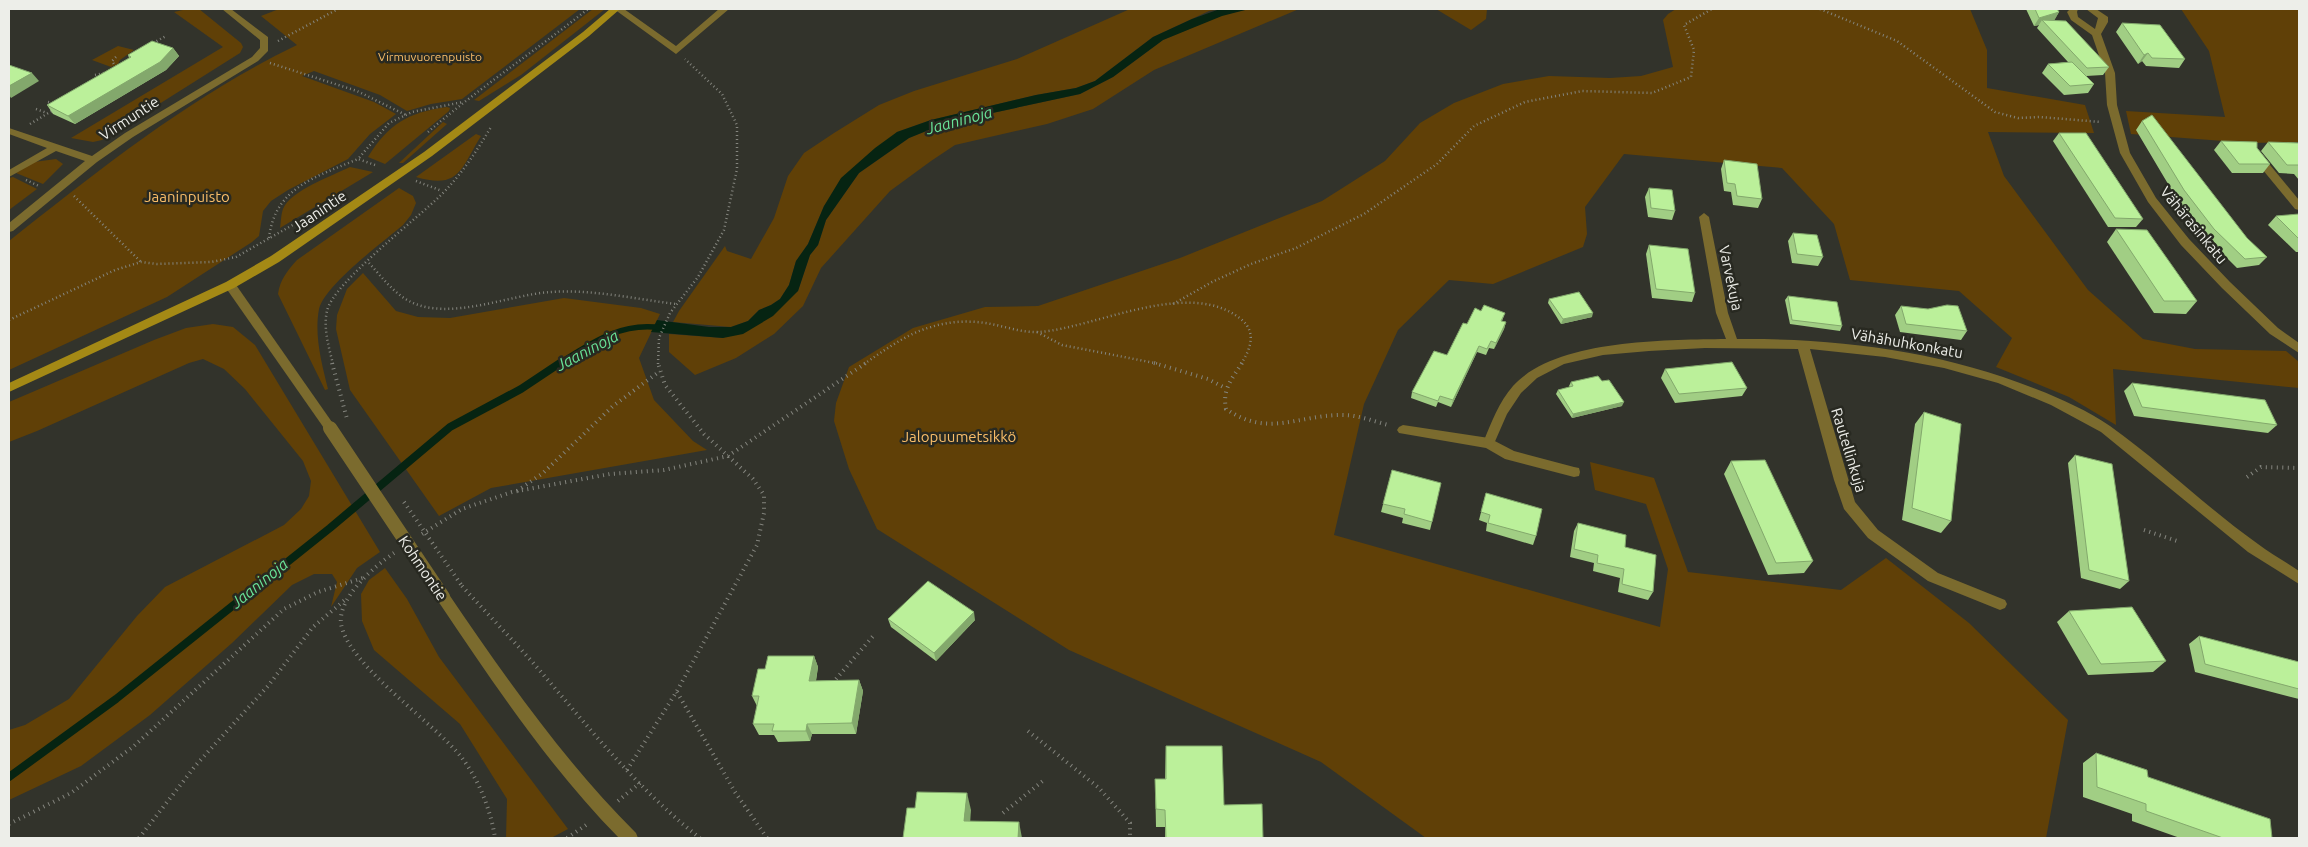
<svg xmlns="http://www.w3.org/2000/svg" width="2308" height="847" font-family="Ubuntu,sans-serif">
<rect width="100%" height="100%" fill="#32332b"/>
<g fill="#604007">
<polygon points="187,9 199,9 241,43 243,47 240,53 102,140 93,142 71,138 223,47 174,12"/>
<path d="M279 9H580L462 99 431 104 407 111 380 95 314 71 302 76 374 102 396 114 370 134 348 159 288 190 271 201 263 211 259 236 252 242 167 297 9 370V241C100 169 191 96 297 45L261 16Z"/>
<polygon points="593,9 605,9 521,75 479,101 474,100"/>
<polygon points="1130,9 1220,9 1209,11 1153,37 1095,81 1076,88 1036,95 931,120 897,132 824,206 808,244 796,261 789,285 780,299 771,305 759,310 748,321 731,327 673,322 679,311 725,246 727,251 751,259 774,218 788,176 804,153 834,133 879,105 914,91 1017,59"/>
<polygon points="1249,9 1299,9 1154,70 1093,109 1047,124 955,145 931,161 890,191 821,268 803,306 774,334 736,358 695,375 669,352 669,334 723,338 798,291 810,255 818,245 826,220 859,173 909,138 946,123 1080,94 1113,77 1163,40 1222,15"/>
<polygon points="1436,9 1487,9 1486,19 1471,30"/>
<polygon points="1676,9 1970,9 1987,50 1987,88 2085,105 2094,133 1988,132 2004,176 2088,290 2143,339 2195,349 2286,351 2299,362 2299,388 2113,369 2116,425 2069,397 1996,367 2012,338 1959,291 1850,280 1834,224 1782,168 1624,154 1585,207 1587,234 1583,247 1493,284 1449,280 1398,330 1364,404 1334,535 1660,627 1668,569 1646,504 1595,490 1590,462 1654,478 1688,572 1841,590 1886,558 1969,623 2068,720 2046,838 1426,838 1321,762 1069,650 877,529 849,469 834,421 836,403 849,367 913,328 985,307 1038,306 1180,258 1322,201 1385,161 1420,123 1454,103 1503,84 1549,76 1610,78 1641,76 1673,67 1663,20 1668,14"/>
<polygon points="2181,9 2299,9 2299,142 2250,143 2131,134 2126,111 2225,117 2209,51"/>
<polygon points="118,46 134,50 120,60 118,64 111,67 92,60"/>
<path d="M447 107 450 108 449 111 385 164 368 157C388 124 409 112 447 107Z"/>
<polygon points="443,122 447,124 403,163 399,163"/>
<path d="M476 134 481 136C461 168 460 190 416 177Z"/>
<polygon points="56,159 63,164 43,184 16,173 34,162"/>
<path d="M350 167 373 172 280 228C281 222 281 214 283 209 291 190 332 176 350 167Z"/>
<polygon points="13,177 37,189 9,210 9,178"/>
<path d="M399 188 413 196 416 203 411 215 403 225C383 242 325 285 319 309 314 336 322 364 328 389L325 390 278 294C280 280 287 271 297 260Z"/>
<polygon points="363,273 396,311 418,317 450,318 564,298 641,308 660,314 639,358 654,400 693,441 707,450 491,488 439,516 350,390 336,329 337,315 347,289"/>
<polygon points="213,324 233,327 255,345 380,552 357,568 331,607 337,582 332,574 314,574 292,585 232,643 150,715 81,766 9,800 9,730 25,725 69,699 137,616 165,587 284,525 301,509 309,496 311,481 303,461 245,389 224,369 203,359 189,363 37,431 9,442 9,402 154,340 186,328"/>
<polygon points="385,568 407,599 439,657 568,829 551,838 506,838 507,799 460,724 374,650 362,621 361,594 369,580"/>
</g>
<polygon fill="#062412" points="1220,9 1249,9 1222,16 1163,40 1113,77 1080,94 946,123 909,138 859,173 826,220 818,245 810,255 798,291 773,316 743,334 723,338 651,332 657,320 709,327 731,327 748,321 759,310 771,305 780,299 789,285 796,261 808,244 824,206 841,178 875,148 897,132 931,120 1036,95 1076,88 1095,81 1153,37 1192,19"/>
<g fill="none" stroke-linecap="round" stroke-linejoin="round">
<path stroke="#062412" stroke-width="5.5" d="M558 364C591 343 622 321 662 328"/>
<polyline stroke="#062412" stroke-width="8" points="9,777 116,699 330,528 450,427 521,389 560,363"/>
<g stroke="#84857e" stroke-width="2.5" stroke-dasharray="1 3" stroke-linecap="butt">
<polyline points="1820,9 1897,41 1995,112 2018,118 2040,117 2101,122"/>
<polyline points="278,41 338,9"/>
<polyline points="153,43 166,36"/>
<polyline points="116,57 112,61 115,66 119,67"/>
<polyline points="270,63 357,91 406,115"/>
<polyline points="95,75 104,73"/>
<polyline points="48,102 55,104"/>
<polyline points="36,109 47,113"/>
<polyline points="30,124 55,109"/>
<path d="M428 132C479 88 535 51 588 9"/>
<polyline points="375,165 358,159 389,123 412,112 463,102"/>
<polyline points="26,180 39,186"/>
<polyline points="416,181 442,191"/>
<polyline points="74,196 141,262"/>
<path d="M269 238C275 187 316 177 358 159"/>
<path d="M369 263C381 276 394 294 411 302 450 321 509 295 550 292 592 289 635 299 676 304"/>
<polyline points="1173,304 1212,282 1251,264 1296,248 1364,214 1437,164 1474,126 1525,102 1582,91 1652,93 1691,77 1694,50 1684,25 1712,9"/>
<polyline points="9,320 115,270 141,262 157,264 211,262 236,257 298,222"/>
<polyline points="1037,332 1062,345 1160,364"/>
<path d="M333 364C329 348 323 328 327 311 333 283 417 219 441 195 462 174 476 152 491 127"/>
<polyline points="658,364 659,338 670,313 698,277 724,230 737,169 737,125 722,94 685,59"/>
<path d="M864 364C885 350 906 334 931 327 950 321 971 320 991 324 1007 327 1023 333 1040 332 1098 327 1191 277 1242 320 1257 333 1250 350 1241 364"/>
</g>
<g stroke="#84857e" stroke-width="4" stroke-dasharray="1 4.5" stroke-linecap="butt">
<polyline points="332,363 347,419"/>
<polyline points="1154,363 1208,379 1225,388"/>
<path d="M1242 363C1232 379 1222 389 1226 409 1268 438 1297 415 1342 415 1358 415 1373 421 1388 425"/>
<polyline points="2247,477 2261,467 2299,468"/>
<polyline points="517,491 543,473 613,406 660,371"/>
<polyline points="2144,530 2177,541"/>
<polyline points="422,534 462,509 512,492 610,474 664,470 728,456 866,363"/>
<path d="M394 553C375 566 338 597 341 623 346 664 435 723 462 758 479 780 491 811 495 838"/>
<path d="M462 586C490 617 520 647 547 679 595 735 641 792 700 838"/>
<polyline points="836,679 874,635"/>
<polyline points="677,692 735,792 767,838"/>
<polyline points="1028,731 1099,788 1130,823 1130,838"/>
<polyline points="627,770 677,691 757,545 764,513 764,495 753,479 704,434 665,385 658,363"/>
<polyline points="618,801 640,783"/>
<polyline points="1003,813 1044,780"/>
<polyline points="9,824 71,793 134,746 284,609 318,592 366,577"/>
<polyline points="139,838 196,765 268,686 313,627 346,599"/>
<polyline points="567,838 589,823"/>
</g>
<g fill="#7b6b2e" fill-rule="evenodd">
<polygon points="614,9 624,9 676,46 719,9 729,9 676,54"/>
<polygon points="2257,153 2261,154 2299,200 2299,210 2295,209 2253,158 2253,154"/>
<polygon points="1403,425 1489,438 1514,451 1574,467 1579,468 1580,472 1579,476 1574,477 1505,459 1486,448 1399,433 1397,430 1399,427"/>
</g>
<g fill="#7b6b2e" fill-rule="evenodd">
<polygon points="222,9 231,9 268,37 268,51 258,61 133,137 97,162 13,231 9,232 9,223 85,161 56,151 9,177 9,170 47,148 9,134 9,128 92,156 125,133 252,57 260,48 260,40"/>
<polygon points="2070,9 2078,9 2077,12 2078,17 2095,29 2098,18 2086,9 2096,9 2108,17 2108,22 2101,34 2115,73 2117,105 2130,153 2156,198 2189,239 2230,282 2278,328 2299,343 2299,353 2270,334 2222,288 2181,245 2148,202 2120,153 2107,105 2105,73 2092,35 2071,20 2067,12"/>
<path d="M1704 213 1709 217 1728 313 1737 339C1839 338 1941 351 2036 389 2062 399 2088 411 2110 426 2162 463 2207 508 2258 544 2271 554 2286 562 2299 571V584L2248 552 2101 432 2051 405 1998 383 1944 368 1885 357 1810 349 1855 502 1878 530 1938 573 2005 600 2007 604 2005 608 2000 610 1928 581 1868 538 1844 509 1834 480 1798 349 1705 348 1649 351 1603 355 1564 364 1537 378 1521 393 1507 414 1493 446H1485L1483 443C1491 423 1499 402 1513 386 1555 339 1666 340 1726 339L1716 313 1699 217Z"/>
</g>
<g fill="#7b6b2e" fill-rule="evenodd">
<polygon points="230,281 234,282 334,425 336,428 334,431 326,431 226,288 224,285"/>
<path d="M443 591 448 593C505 677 563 760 636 833L638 838H619C549 767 494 684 438 601L436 597 438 593Z"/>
</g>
<polygon fill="#a48915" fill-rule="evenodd" points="610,9 620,9 589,36 432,156 279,262 234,288 9,392 9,383 226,282 271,256 424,152 583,32"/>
<polyline stroke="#84857e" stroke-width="4" stroke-dasharray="1 4.5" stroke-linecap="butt" points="404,502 462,586"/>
<polyline stroke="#7b6b2e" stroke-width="14" points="330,428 443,597"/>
</g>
<g fill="#a1ce84">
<polygon points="2026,9 2057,9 2059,12 2054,20 2109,67 2103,75 2086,76 2094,84 2088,93 2064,95 2042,73 2048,64 2068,62 2037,28 2039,25 2034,26"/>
<polygon points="2122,23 2185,59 2179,68 2146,66 2142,61 2138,64 2116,32"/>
<polygon points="173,48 179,56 166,70 75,124 53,114 47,105 129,58 128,55"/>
<polygon points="2142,121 2247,238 2267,257 2259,265 2237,268 2207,238 2177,199 2136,130"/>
<polygon points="2059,133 2143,219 2136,227 2108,227 2053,141"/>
<polygon points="2221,141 2257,148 2270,164 2263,173 2232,173 2214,150"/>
<polygon points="2268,142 2299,143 2299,180 2294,174 2279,173 2261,151"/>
<polygon points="1724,160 1762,199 1758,208 1733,205 1731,192 1724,191 1721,169"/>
<polygon points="1649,188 1675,211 1672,220 1648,217 1645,197"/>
<polygon points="2299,214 2299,252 2296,252 2268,225 2276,216"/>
<polygon points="2116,229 2197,301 2186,314 2154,313 2107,242"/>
<polygon points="1793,233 1823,257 1818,266 1792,263 1788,241"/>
<polygon points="1649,245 1695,293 1692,302 1652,298 1646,254"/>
<polygon points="1788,296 1842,326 1840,331 1790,324 1785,300"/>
<polygon points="1549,299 1592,317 1561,324 1548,303"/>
<polygon points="1901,306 1967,331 1961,340 1900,332 1895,315"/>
<polygon points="1481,311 1505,313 1502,321 1506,322 1504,329 1494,349 1489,348 1486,355 1477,352 1451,407 1438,402 1436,407 1411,398 1412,392 1447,355"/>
<polygon points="1665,369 1747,388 1742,396 1675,403 1661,378"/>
<polygon points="1602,381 1622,406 1572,418 1556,394 1558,390 1570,387 1569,386 1571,382"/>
<polygon points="2132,383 2277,425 2268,433 2134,416 2124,391"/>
<polygon points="1924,412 1951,521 1941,533 1902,520 1915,424"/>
<polygon points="2075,455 2129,581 2120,589 2081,578 2068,463"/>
<polygon points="1731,461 1813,561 1804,573 1768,575 1724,474"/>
<polygon points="1392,470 1432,522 1430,530 1402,523 1403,518 1381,512"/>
<polygon points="1486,493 1536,536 1533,545 1486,531 1487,523 1479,520"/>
<polygon points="1578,523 1625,547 1653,592 1648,600 1618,592 1620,578 1593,571 1594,563 1570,557 1574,531"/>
<polygon points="2069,611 2166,661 2153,672 2088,675 2057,622"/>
<polygon points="888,619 975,620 936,661 891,627"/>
<polygon points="2199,636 2299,662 2299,699 2195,672 2189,644"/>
<polygon points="814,656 818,667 816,681 859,680 863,691 856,734 812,734 810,741 778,742 774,735 759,735 753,724 757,706 752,696 765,669"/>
<polygon points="1166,746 1224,805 1263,838 1165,838 1165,827 1156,827 1155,779 1165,779"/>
<polygon points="2096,753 2148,777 2272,838 2180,838 2132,821 2132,814 2083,797 2083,763"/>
</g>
<g fill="#83a86c">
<polygon points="2059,12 2054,21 2042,20 2039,25 2034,26 2039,18"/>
<polygon points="173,48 179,56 166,70 75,124 68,116"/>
<polygon points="2148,53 2142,61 2138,64 2144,55"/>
<polygon points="32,73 39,81 11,98 9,95 9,86"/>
<polygon points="1593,313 1592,317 1561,324 1563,319"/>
<polygon points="1506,322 1504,329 1494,349 1496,343"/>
<polygon points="1479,346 1477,352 1451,407 1453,400"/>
<polygon points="1624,402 1622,406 1572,418 1573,414"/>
<polygon points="974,612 975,620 936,661 934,653"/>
<polygon points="814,656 818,667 814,692 809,681"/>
<polygon points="859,680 863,691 856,734 852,723"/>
<polygon points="807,724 812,734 810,741 806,731"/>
<polygon points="967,793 971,810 969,838 964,821"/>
<polygon points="1019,822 1022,838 1018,838"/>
</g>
<g fill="#bbf09a" stroke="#83a86c">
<polygon points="2035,9 2057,9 2059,12 2039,18"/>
<polygon points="2042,20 2066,21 2109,67 2087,68"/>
<polygon points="2122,23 2160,25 2185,59 2152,58 2148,53 2144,55"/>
<polygon points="152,41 173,48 160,62 68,116 47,105 131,57 128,55"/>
<polygon points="2072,62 2094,84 2070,86 2048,64"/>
<polygon points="9,65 32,73 9,86"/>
<polygon points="2152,115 2247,238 2267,257 2245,259 2214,229 2184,190 2142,121"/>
<polygon points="2059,133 2086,133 2143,219 2115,218"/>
<polygon points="2221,141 2257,142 2257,148 2270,164 2239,164"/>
<polygon points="2268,142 2299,143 2299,165 2287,165"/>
<polygon points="1724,160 1757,164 1762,199 1737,196 1735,184 1727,183"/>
<polygon points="1649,188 1672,190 1675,211 1651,208"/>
<polygon points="2299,214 2299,239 2276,216"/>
<polygon points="2116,229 2147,230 2197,301 2164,301"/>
<polygon points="1793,233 1817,235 1823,257 1797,254"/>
<polygon points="1649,245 1688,249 1695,293 1656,289"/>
<polygon points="1579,292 1593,313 1563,319 1549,299"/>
<polygon points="1788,296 1837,302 1842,326 1792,320"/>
<polygon points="1484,305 1505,313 1501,321 1506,322 1496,343 1491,341 1487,349 1479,346 1453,400 1440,396 1438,401 1412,392 1434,351 1447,355 1463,323 1467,324 1475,308 1481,311"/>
<polygon points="1947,305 1958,306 1967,331 1906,324 1901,306 1928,309"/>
<polygon points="1732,362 1747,388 1679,394 1665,369"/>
<polygon points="1598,376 1602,381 1609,380 1624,402 1573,414 1558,390 1573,386 1571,382"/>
<polygon points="2132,383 2265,400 2277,425 2142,407"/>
<polygon points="1924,412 1961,424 1951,521 1912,508"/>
<polygon points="2075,455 2112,464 2129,581 2089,570"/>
<polygon points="1765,460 1813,561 1776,563 1731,461"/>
<polygon points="1392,470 1441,483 1432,522 1404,514 1405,509 1383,504"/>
<polygon points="1486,493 1542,509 1536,536 1488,523 1490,515 1481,512"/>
<polygon points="1578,523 1626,535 1625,547 1656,555 1653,592 1622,584 1624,569 1597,563 1598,555 1574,549"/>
<polygon points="928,581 974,612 934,653 888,619"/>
<polygon points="2132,607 2166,661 2101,664 2069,611"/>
<polygon points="2199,636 2299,662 2299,689 2205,664"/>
<polygon points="768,656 814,656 809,681 859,680 852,723 807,724 806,731 772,731 774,724 753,724 759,696 752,696 758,669 765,669"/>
<polygon points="1166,746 1222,746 1224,805 1262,804 1263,838 1166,838 1165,810 1156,809 1155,779 1166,779"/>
<polygon points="2096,753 2147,770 2148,777 2270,819 2272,838 2223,838 2146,811 2146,804 2097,787"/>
<polygon points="917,792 967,793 964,821 1019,822 1018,838 903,838 907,808 915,808"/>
</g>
<g text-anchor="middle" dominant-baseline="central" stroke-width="5" stroke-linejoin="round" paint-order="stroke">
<g font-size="12" fill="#fabe69" stroke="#282921">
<text x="430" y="56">Virmuvuorenpuisto</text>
</g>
<g font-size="15" fill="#edeee9" stroke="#282921">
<text transform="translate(129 118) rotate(-33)">Virmuntie</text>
<text transform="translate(319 211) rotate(-34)">Jaanintie</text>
<text transform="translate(2194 225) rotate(50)">Vähärasinkatu</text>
<text transform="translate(1731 278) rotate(78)">Varvekuja</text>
<text transform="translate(1907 343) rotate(10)">Vähähuhkonkatu</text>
<text transform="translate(1849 450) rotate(73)">Rautellinkuja</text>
<text transform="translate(423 568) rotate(56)">Kohmontie</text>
</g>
<g font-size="15" fill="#fabe69" stroke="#282921">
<text x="187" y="196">Jaaninpuisto</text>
<text x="959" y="436">Jalopuumetsikkö</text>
</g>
<g font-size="16" font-style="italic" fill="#69e398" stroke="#282921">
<text transform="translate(959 120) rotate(-15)">Jaaninoja</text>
<text transform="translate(587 350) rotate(-28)">Jaaninoja</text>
<text transform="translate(259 583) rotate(-39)">Jaaninoja</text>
</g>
</g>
<rect width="2308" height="847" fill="none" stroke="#edeee9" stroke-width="20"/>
</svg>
